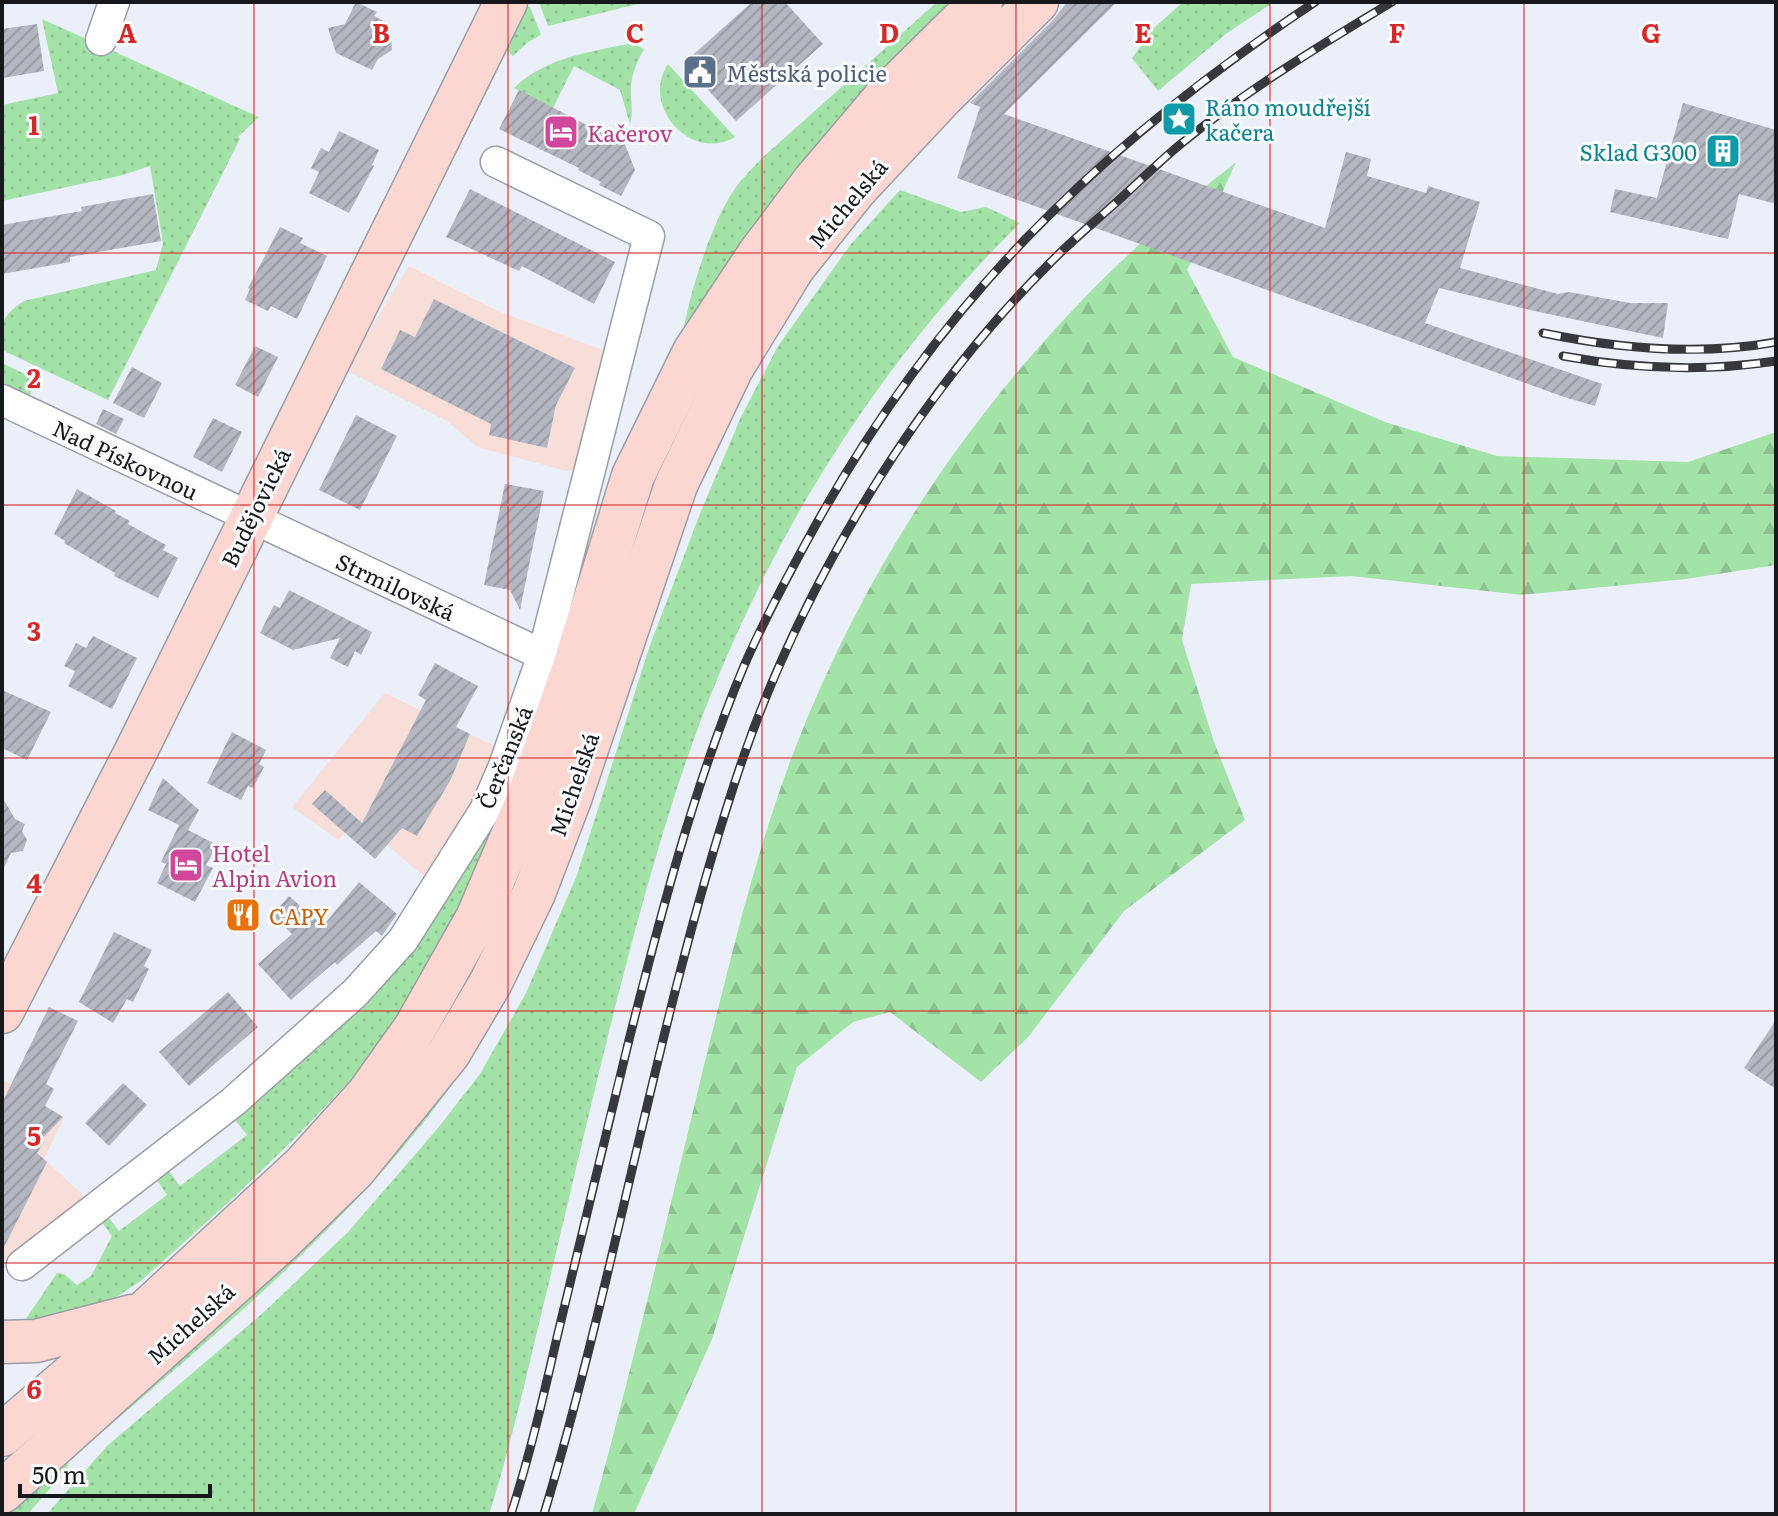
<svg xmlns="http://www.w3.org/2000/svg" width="1778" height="1516" font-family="Literata,serif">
<defs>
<pattern id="grass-dots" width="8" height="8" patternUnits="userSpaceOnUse" patternTransform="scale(2)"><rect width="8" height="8" fill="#a4e3a8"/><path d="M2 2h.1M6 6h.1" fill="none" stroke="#8cc290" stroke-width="1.8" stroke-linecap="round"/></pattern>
<pattern id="forest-firs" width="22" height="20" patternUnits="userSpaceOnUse" patternTransform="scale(2)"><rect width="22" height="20" fill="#a4e3a8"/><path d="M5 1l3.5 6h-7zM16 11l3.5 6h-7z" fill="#8cc290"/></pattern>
<pattern id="building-hatch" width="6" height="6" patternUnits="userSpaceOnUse" patternTransform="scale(2)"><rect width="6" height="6" fill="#b4b7c1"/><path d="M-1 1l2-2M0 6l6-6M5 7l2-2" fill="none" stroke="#9a9da5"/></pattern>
</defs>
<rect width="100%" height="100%" fill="#ebeff9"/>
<g fill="#f8ded8">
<polygon points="409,266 498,311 608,352 576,470 566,471 477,447 447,421 345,370"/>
<polygon points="385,693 484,741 524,757 497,833 488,830 451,894 424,877 359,820 338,840 292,807"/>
<polygon points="2,1080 34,1096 33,1098 64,1117 44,1159 86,1198 32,1271 16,1280 2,1265"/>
</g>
<g fill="url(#grass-dots)">
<polygon points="541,2 646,2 548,26 540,5"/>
<path d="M937 2H960L682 338C688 298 711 223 734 190 742 178 753 168 763 157Z"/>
<polygon points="1183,2 1274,2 1227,33 1158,91 1132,58 1155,27"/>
<polygon points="525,6 530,7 541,35 528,42 513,56 504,49"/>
<path d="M42 19 259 117 238 137 240 139 108 400 2 350C2 322 0 317 24 301L156 270 163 243 150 166 123 175 2 201V105L58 93Z"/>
<path d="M632 43 644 49C638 60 632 72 631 86 630 99 634 111 630 124L620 90 574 66 553 108 514 88C546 57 590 52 632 43Z"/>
<path d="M668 64 735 137C691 163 640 106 668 64Z"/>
<path d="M900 190 961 212 986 207 1020 223C858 383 740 586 672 804 620 969 584 1139 543 1307 526 1377 511 1446 489 1514H47L107 1446 264 1312 348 1232 438 1128 480 1074 526 993 577 875 649 648 701 511 741 417 778 346 851 244Z"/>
<polygon points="2,363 37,380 29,397 4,383"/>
<path d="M488 830 497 833 429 978 360 1070 295 1138 231 1200 142 1280 89 1315 17 1332 57 1273 64 1274 77 1285 91 1276 112 1236 101 1221 108 1217 119 1231 167 1195 157 1180 169 1171 180 1186 247 1135 234 1119C291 1072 349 1025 397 968 432 926 460 877 488 830Z"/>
<path d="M555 890C531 952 502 1013 464 1068 365 1211 232 1320 101 1433L95 1435 266 1280Z"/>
<polygon points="66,1452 69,1458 67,1469 28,1514 2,1514"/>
</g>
<path fill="url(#forest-firs)" d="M1236 162 1187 270 1233 357 1385 422 1497 456 1688 462 1776 432V565L1686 579 1522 595 1351 576 1191 584 1182 640 1214 742 1245 820 1124 911 1029 1036 981 1082 890 1012 853 1022 797 1067 712 1339 634 1514H592C633 1365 668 1215 704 1065 731 958 756 849 796 746 889 509 1036 319 1236 162Z"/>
<g fill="url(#building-hatch)">
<polygon points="356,2 377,12 374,16 390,24 392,50 378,59 372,70 336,53 328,28 345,24"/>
<polygon points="752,2 785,2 823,44 736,121 684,63"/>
<polygon points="1067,2 1117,2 1004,114 1325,228 1346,152 1371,159 1367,176 1426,193 1428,186 1480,202 1460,268 1558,294 1569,292 1630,303 1668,303 1663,338 1539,312 1439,288 1425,323 1602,384 1595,406 1564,397 957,178 980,107 970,103 1054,19"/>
<polygon points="37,24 44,71 2,78 2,29"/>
<polygon points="519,90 610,137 624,142 635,170 621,196 599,185 601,182 578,170 579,168 499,129"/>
<polygon points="1683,103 1776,130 1776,204 1739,194 1728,239 1610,212 1615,189 1657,198"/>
<polygon points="339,131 379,150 372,165 374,166 349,213 309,193 319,172 311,168 321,148 329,152"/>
<polygon points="470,189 615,262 594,304 522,266 519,271 446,237"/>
<polygon points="153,194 161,241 70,257 70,262 2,274 2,225 82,211 81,207"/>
<polygon points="280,227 303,238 300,243 327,256 297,319 271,306 268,311 245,300 250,289 248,288"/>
<polygon points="434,299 575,368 556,405 547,448 489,435 491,424 381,369 400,330 415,337"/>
<polygon points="255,346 278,357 258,397 235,385"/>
<polygon points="132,367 162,383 144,418 113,403"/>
<polygon points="103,409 124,419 116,434 96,424"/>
<polygon points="356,415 397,436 360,510 319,490"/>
<polygon points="213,418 242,432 222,472 193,457"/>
<polygon points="505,484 544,491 520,610 510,590 484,585"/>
<polygon points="77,489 116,511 115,513 130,521 128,524 166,545 163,550 178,558 158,598 114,576 115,573 64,543 65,541 54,534"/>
<polygon points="289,590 372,632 361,655 355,651 348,667 330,658 340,638 293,650 260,633 274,605 280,608"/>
<polygon points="93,636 137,658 112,709 68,686 75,671 64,666 76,643 86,648"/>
<polygon points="435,663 478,686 456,727 470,734 450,781 417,836 402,828 375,859 312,804 325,790 362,823 426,700 418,695"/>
<polygon points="2,690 51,712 27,760 2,748"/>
<polygon points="232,732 266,750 259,764 264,767 253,788 248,786 241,800 207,783"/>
<polygon points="163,778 199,810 188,830 217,845 206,865 213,868 195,902 157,883 166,864 161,862 179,825 148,810"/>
<polygon points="2,797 15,819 25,824 22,831 27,840 23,851 11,853 2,872"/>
<polygon points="359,882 397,914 382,936 376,931 337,965 335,962 291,1000 258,964 292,934 272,915 289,896 323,926"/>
<polygon points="114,932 152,950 144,966 149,969 133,1002 127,999 113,1023 79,1002"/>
<polygon points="228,992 258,1027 189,1086 159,1052"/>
<polygon points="49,1007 78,1021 46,1084 54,1089 45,1106 63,1117 41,1140 44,1142 37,1153 47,1162 2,1251 2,1103"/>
<polygon points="1776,1020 1776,1089 1744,1068"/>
<polygon points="123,1083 147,1105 109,1146 85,1123"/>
</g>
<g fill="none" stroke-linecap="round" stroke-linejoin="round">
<defs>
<g id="street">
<polyline points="101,40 114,2"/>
<polyline points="2,400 543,655"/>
<polyline points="22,1265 233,1102 355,993 403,940 485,810 504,766 543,655 649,236 496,162"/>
</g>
<g id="secondary">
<polyline points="2,1012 135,753 506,2"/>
<polyline points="2,1342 36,1341 132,1316"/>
<polyline points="2,1435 145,1312 303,1166 368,1094 415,1028 477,918 525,806 573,670 633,476 694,352 759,254 814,181 887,95 981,2"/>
<polyline points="2,1492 280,1242 354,1170 449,1053 491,982 534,893 570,799 676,485 732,368 793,268 855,190 942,97 1037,2"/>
</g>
</defs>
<use href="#street" stroke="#9a9ea7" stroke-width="33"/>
<use href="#secondary" stroke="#9a9ea7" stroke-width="45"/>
<use href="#street" stroke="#fff" stroke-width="30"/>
<use href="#secondary" stroke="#fcd7d2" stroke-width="42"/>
<defs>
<g id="rail">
<path d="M1543 333C1620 349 1698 356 1776 342"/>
<path d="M1563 356C1634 369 1704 372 1776 361"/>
<path d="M511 1514C530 1455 544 1394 558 1333 582 1235 605 1137 629 1040 661 913 694 786 744 666 763 622 785 581 808 539 934 306 1096 148 1315 2"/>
<path d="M544 1514C616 1274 656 1026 733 788 793 600 908 405 1048 265 1071 241 1097 220 1121 198 1141 180 1161 160 1182 143 1247 90 1319 46 1392 2"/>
</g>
</defs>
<use href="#rail" stroke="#36383c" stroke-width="9"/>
<use href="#rail" stroke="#fbfcfe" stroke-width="6" stroke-dasharray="18" stroke-linecap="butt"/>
</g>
<path fill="none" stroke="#d62828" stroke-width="2" stroke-opacity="0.55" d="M254 2V1514M508 2V1514M762 2V1514M1016 2V1514M1270 2V1514M1524 2V1514M2 253H1776M2 505H1776M2 758H1776M2 1011H1776M2 1263H1776"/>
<defs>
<symbol id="civic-square" viewBox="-11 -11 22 22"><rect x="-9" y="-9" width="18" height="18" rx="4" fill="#5c6f8a" stroke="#fbfcfe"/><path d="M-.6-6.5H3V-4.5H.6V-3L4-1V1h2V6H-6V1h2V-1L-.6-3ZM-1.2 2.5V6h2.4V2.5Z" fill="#fff"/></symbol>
<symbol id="sight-square" viewBox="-11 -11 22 22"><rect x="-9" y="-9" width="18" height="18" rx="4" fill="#0f9aa8" stroke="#fbfcfe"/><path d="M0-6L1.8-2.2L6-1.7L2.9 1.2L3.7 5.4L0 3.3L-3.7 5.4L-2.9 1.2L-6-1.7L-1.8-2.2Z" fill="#fff"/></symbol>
<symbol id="hotel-square" viewBox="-11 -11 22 22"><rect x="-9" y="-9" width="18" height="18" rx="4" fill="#d1479c" stroke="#fbfcfe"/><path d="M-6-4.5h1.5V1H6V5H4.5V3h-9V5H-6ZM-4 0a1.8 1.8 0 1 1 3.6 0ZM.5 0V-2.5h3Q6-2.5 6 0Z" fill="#fff"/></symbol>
<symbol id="building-square" viewBox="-11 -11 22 22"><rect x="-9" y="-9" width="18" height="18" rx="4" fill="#0f9aa8" stroke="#fbfcfe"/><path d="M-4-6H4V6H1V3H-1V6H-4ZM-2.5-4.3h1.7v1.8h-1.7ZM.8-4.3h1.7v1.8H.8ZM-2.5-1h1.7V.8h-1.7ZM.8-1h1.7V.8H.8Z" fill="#fff"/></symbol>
<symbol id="restaurant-square" viewBox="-11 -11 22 22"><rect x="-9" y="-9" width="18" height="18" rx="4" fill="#e8710a" stroke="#fbfcfe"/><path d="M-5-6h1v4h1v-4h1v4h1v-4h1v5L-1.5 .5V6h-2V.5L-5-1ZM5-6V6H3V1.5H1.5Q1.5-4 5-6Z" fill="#fff"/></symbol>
</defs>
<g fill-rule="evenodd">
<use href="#civic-square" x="680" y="52" width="40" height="40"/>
<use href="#sight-square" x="1159" y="99" width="40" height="40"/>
<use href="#hotel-square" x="541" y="112" width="40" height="40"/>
<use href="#building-square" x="1703" y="131" width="40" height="40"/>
<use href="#hotel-square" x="166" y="845" width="40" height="40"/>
<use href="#restaurant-square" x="223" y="895" width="40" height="40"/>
</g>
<g text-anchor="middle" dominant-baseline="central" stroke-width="6" stroke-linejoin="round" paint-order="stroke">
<g font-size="22" fill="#4e5e75" stroke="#fbfcfe" text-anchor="start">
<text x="726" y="72">Městská policie</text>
</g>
<g font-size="22" fill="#0d838f" stroke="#fbfcfe" text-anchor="start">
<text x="1205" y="106">Ráno moudřejší<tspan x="1205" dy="25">kačera</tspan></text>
<text x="1697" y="151" text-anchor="end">Sklad G300</text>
</g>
<g font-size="22" fill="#b23c85" stroke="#fbfcfe" text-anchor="start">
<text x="587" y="132">Kačerov</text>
<text x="212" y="852">Hotel<tspan x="212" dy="25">Alpin Avion</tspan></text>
</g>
<g font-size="22" fill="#16181b" stroke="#fbfcfe">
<text transform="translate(847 203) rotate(-50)">Michelská</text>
<text transform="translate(126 459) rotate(25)">Nad Pískovnou</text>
<text transform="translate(255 507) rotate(-64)">Budějovická</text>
<text transform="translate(396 586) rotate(25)">Strmilovská</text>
<text transform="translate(504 757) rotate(-68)">Čerčanská</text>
<text transform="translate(573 784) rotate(-71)">Michelská</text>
<text transform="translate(190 1323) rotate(-42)">Michelská</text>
</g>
<g font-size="22" fill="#c56008" stroke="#fbfcfe" text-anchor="start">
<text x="269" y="915">CAPY</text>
</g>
</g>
<g font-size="26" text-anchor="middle" font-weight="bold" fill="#d62828" stroke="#fbfcfe" stroke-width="6" stroke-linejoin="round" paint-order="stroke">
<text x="127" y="43">A</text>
<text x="381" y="43">B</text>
<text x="635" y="43">C</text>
<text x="889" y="43">D</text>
<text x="1143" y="43">E</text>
<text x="1397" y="43">F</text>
<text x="1651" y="43">G</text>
<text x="34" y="135">1</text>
<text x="34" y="388">2</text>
<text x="34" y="641">3</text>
<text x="34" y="893">4</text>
<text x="34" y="1146">5</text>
<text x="34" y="1399">6</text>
</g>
<rect width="1778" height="1516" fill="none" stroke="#16181b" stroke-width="8"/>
<path d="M20 1484v12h190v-12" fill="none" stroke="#16181b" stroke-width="4"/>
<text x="32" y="1484" font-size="24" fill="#16181b" stroke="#fbfcfe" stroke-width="6" paint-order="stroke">50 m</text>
</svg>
